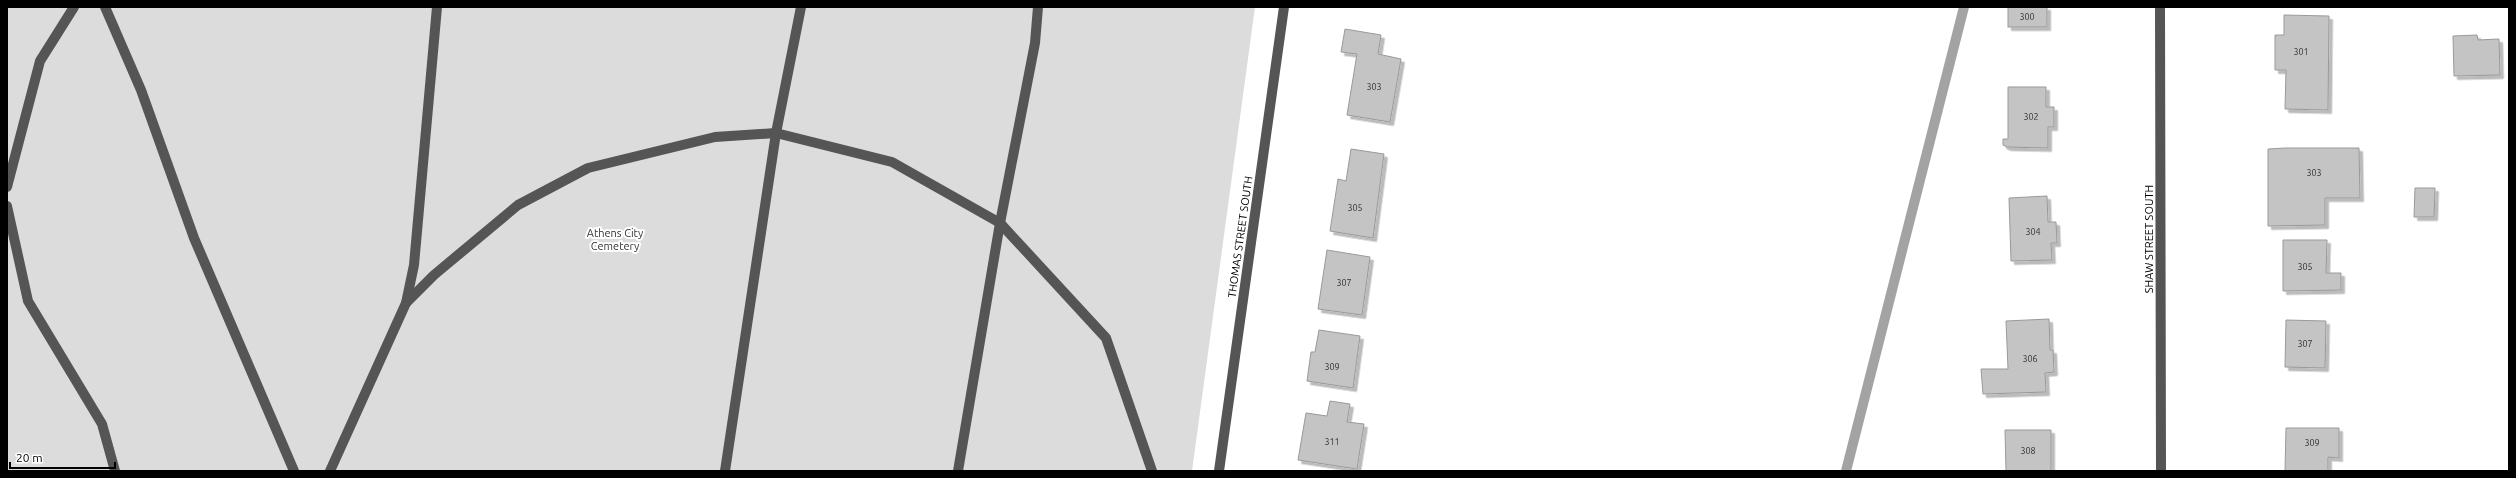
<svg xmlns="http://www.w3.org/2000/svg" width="2516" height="478" font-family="Ubuntu,sans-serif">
<defs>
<filter id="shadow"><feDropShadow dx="3.5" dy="3.5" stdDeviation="0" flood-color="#0004"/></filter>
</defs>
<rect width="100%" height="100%" fill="#fff"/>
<polygon fill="#dcdcdc" points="7,7 1255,7 1192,471 7,471"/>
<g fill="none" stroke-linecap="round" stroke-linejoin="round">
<polyline stroke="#a3a3a3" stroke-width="10" points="1846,471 1964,7"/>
</g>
<g fill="#c4c4c4" stroke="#999" filter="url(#shadow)">
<rect x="2008" y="7" width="39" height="20"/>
<polygon points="2284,15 2329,16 2328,110 2285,109 2286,70 2275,70 2275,35 2284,35"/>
<polygon points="1345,29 1381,35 1378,54 1401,59 1390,122 1347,115 1357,54 1341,52"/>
<polygon points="2477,35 2478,40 2499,39 2500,75 2454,76 2453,36"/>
<polygon points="2008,87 2046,87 2046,107 2054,107 2054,127 2048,127 2048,148 2007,147 2003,145 2003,139 2008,139"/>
<polygon points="2285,148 2359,148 2360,198 2325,198 2325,225 2268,226 2268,149"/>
<polygon points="1351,149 1384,154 1373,238 1330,231 1338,179 1346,181"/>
<polygon points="2415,188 2435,188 2434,217 2414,217"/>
<polygon points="2047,196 2048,222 2056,222 2057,243 2051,243 2052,260 2011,261 2009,198"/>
<polygon points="2283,240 2327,240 2326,273 2341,273 2341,290 2283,291"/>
<polygon points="1327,250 1370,257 1362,315 1318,309"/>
<polygon points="2049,319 2050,350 2053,350 2054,372 2045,373 2046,392 1983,394 1981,369 2008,369 2006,321"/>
<polygon points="2286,320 2326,321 2325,368 2285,367"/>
<polygon points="1319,330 1360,336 1353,388 1307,381 1311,352 1315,352"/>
<polygon points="1330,401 1350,404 1347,422 1364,424 1357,469 1298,460 1306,413 1327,416"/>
<polygon points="2286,428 2339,428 2339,458 2328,457 2328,471 2285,471"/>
<polygon points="2005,430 2051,430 2051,471 2006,471"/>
</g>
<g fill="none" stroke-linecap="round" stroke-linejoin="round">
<g stroke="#555" stroke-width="10">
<polyline points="105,7 141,90 194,238 294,471"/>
<polyline points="2160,7 2161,471"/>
<polyline points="7,187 40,61 74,7"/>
<polyline points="7,206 28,301 102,424 115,471"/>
<polyline points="406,303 434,275 518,205 588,168 715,137 776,133 892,162 1000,223 1106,338 1152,471"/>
<polyline points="330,471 406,303 414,265 437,7"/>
<polyline points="725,471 776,133 801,7"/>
<polyline points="958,471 1000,223 1035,43 1038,7"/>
<polyline points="1219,471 1284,7"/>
</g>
</g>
<g text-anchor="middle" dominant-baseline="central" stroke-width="4" stroke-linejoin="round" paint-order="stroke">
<g font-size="9" fill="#313131">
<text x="2027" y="17">300</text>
<text x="2301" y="52">301</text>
<text x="1374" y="87">303</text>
<text x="2031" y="117">302</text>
<text x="2314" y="173">303</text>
<text x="1355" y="208">305</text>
<text x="2033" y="232">304</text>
<text x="2305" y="267">305</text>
<text x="1344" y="283">307</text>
<text x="2305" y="344">307</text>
<text x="2030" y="359">306</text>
<text x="1332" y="367">309</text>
<text x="1332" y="442">311</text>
<text x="2312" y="443">309</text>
<text x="2028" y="451">308</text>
</g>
<g font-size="11" fill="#333" stroke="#fff">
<text x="615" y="233">Athens City<tspan x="615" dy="13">Cemetery</tspan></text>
</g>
<g font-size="11" fill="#000" stroke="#fff">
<text transform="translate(1240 237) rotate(-82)">THOMAS STREET SOUTH</text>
<text transform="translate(2149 239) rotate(-90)">SHAW STREET SOUTH</text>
</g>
</g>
<rect width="2516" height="478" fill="none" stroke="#000000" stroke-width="16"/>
<path d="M10 462v6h105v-6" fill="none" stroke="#000000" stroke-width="2"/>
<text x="16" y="462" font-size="12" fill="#000000" stroke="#ffffff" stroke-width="3" paint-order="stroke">20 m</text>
</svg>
